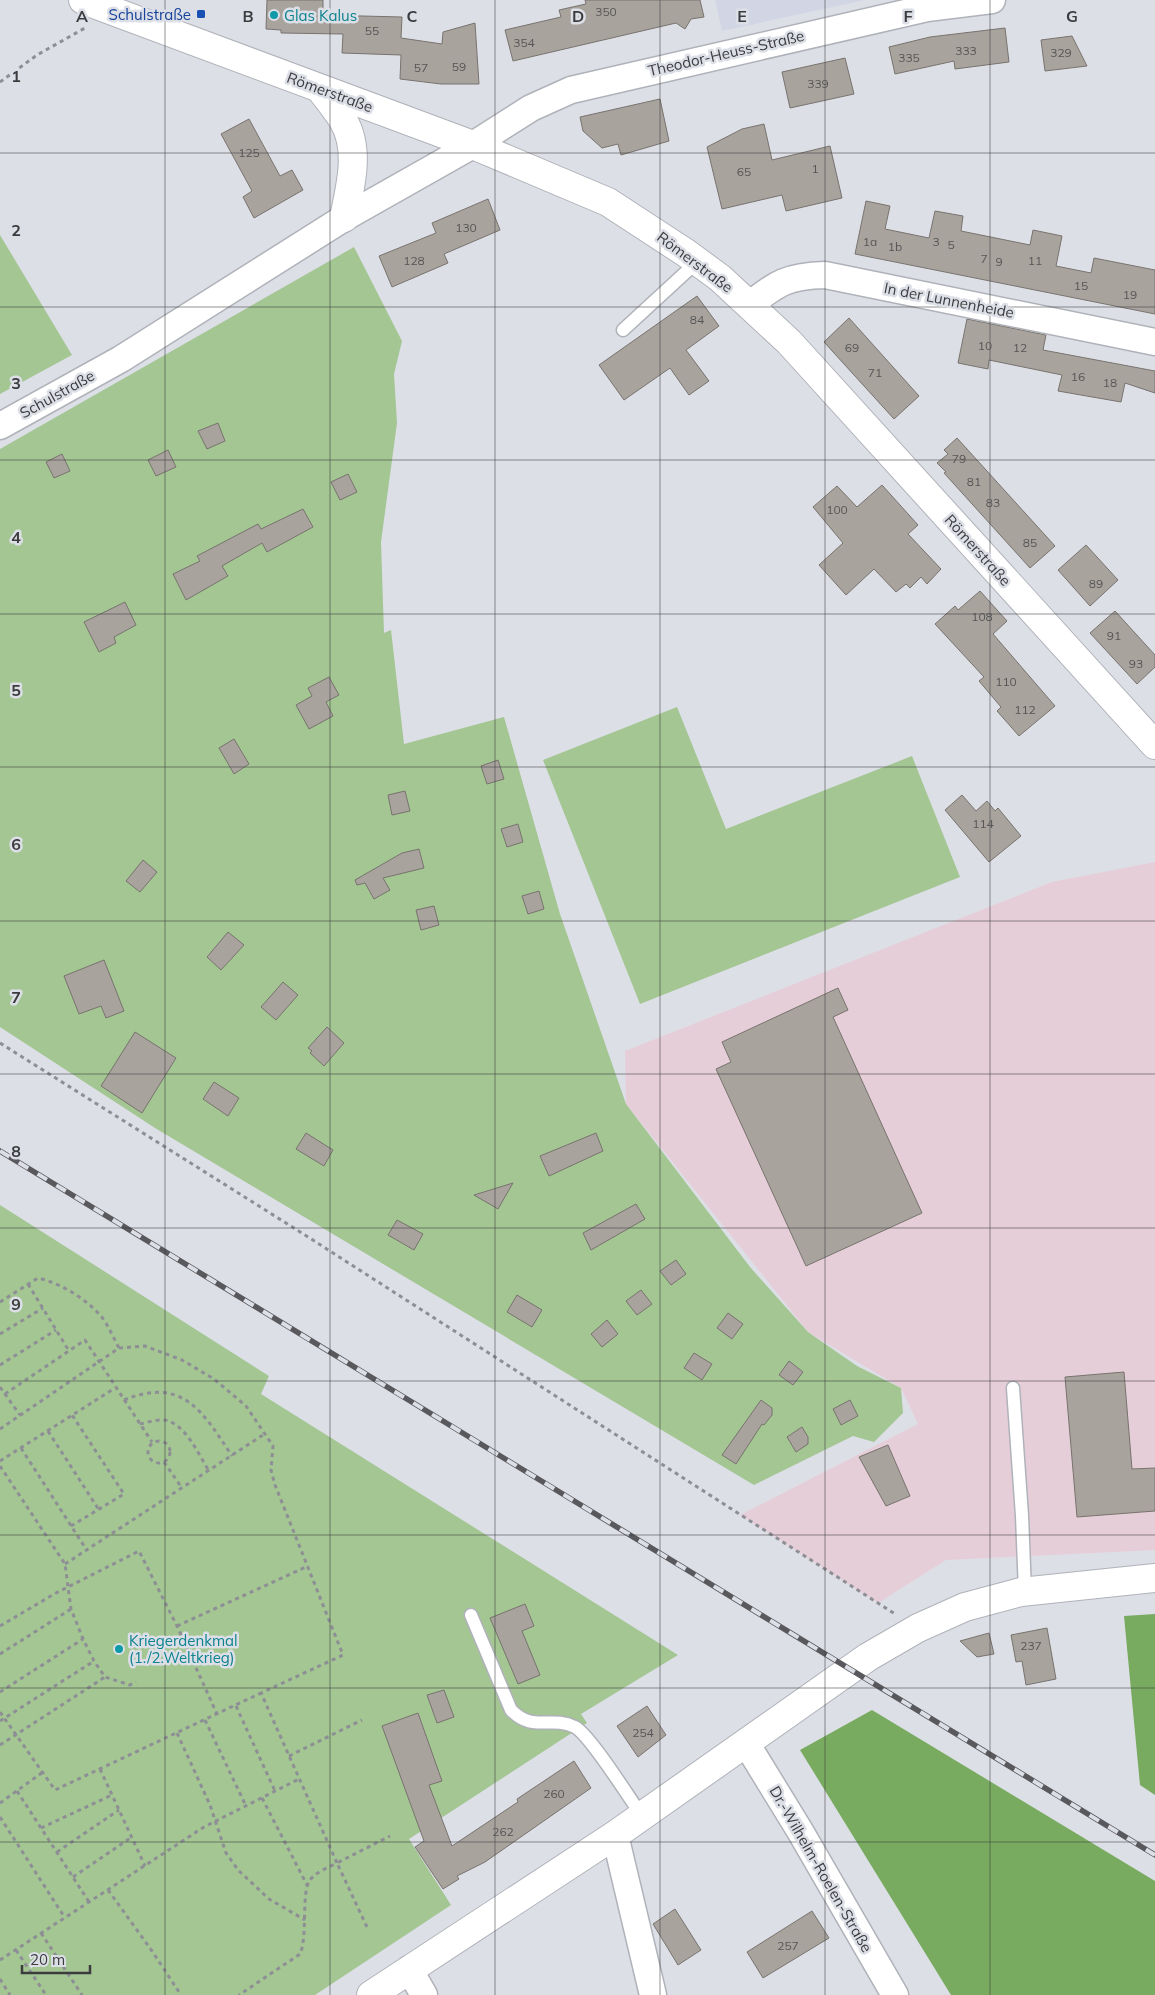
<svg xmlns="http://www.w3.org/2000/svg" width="1155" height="1995" font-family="Mulish,sans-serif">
<rect width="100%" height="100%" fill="#dddfe7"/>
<polygon fill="#d2d5e4" points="715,0 865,0 722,31"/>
<polygon fill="#e6ced9" points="1155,862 1155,1550 946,1560 878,1603 740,1515 918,1424 901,1388 808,1332 626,1104 625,1051 1052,882"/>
<g fill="#a3c693">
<polygon points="0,235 72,355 0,394"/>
<polygon points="354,247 402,341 394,374 397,423 381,542 384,633 391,630 404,744 504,717 560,914 626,1104 750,1267 808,1332 857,1366 901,1388 903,1413 874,1442 853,1436 754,1485 155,1128 0,1027 0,449"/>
<polygon points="677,707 726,829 912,756 960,877 640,1004 543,760"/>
<polygon points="0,1205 269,1376 261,1394 678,1655 581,1714 587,1723 409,1839 451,1905 315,1995 0,1995"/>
</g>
<g fill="#78ab5f">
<polygon points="1155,1614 1155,1795 1140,1785 1124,1616"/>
<polygon points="872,1710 1155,1881 1155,1995 951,1995 800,1750"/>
</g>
<g fill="#a8a39d" stroke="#78736e">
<polygon points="267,0 323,0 323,15 402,17 401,38 442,44 443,32 475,23 479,84 441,84 400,79 401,55 342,53 343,34 281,33 281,30 266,29"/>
<polygon points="585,0 700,0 704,17 691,19 685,29 676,23 513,61 505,30 561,17 559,10 586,4"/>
<polygon points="1005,28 1009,62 955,69 954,61 895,74 889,47 930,37"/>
<polygon points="1072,36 1087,66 1045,71 1041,40"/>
<polygon points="845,58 854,94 790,108 782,72"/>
<polygon points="660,99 669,141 621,155 618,144 602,148 583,131 580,117"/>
<polygon points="249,119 280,176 292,170 303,190 254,218 243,197 252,191 221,134"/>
<polygon points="764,124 772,160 830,146 842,198 786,211 782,195 722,209 707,147 742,129"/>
<polygon points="488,199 500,230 444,254 448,263 392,287 379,256 436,233 432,223"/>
<polygon points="866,201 890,206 885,229 929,238 935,211 963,216 961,231 1030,245 1033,230 1062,236 1056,266 1091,273 1094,258 1155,270 1155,314 855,254"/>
<polygon points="697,296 719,326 686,350 709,381 689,395 670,368 624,400 599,365"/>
<polygon points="849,318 919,396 894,419 824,342"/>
<polygon points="967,319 1046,335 1043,350 1155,371 1155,393 1125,383 1121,402 1058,391 1062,375 989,360 988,369 958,363"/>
<polygon points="218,423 225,441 207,449 198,431"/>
<polygon points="957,438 1055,546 1030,568 944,473 946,472 937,463 948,454 944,450"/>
<polygon points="168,450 176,467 156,476 148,460"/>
<polygon points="62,454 70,471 54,478 46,462"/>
<polygon points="348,474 357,492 340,500 331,482"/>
<polygon points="882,485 918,525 908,534 941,569 927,584 921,577 910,588 906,584 896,592 874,569 846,595 819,565 843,543 813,507 837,486 857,507"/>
<polygon points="303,509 313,527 267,552 262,543 222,566 228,576 186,600 173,574 200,561 197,556 258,524 261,529"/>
<polygon points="1086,545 1118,580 1090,606 1058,570"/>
<polygon points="980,591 1007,621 993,634 1055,706 1019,736 997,711 1001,707 979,681 984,677 935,624 955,606 958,610"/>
<polygon points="125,602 136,625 114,637 116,643 99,652 84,622"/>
<polygon points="1115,611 1155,655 1155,667 1137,684 1090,633"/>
<polygon points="329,677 339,695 326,702 333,716 309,729 296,705 312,696 308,688"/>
<polygon points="234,739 249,764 234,774 219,748"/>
<polygon points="498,760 504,779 487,784 481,766"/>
<polygon points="405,791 410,811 392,815 388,795"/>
<polygon points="962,795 976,811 987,801 995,811 998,808 1021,836 989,862 945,810"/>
<polygon points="518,824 523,842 507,847 501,829"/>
<polygon points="419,849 424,868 383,878 390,890 374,899 365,883 357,885 355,880 402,853"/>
<polygon points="143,860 157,872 140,892 126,881"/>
<polygon points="539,891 544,909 528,914 522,896"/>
<polygon points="434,906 439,925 421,930 416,910"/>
<polygon points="228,932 244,945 221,970 207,957"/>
<polygon points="104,960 124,1011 106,1018 101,1006 79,1014 64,976"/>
<polygon points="283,982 298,995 276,1020 261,1007"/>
<polygon points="838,988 848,1010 833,1017 922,1213 806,1266 716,1069 731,1062 722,1042"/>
<polygon points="327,1027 344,1043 324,1066 310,1053 312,1051 308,1048"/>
<polygon points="135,1032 176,1058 142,1113 101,1086"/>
<polygon points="214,1082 239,1098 228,1116 203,1099"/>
<polygon points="306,1133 333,1150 324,1166 296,1149"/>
<polygon points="596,1133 603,1151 549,1176 540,1156"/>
<polygon points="513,1183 498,1209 474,1195"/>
<polygon points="636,1204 645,1219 591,1250 583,1233"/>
<polygon points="397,1220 423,1234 414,1250 388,1235"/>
<polygon points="676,1260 686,1274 671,1285 660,1271"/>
<polygon points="641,1290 652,1304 637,1315 626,1301"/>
<polygon points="517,1295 542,1310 532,1327 507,1312"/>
<polygon points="728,1313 743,1324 732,1339 717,1328"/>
<polygon points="607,1320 618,1334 602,1347 591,1334"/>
<polygon points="694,1353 712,1364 702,1380 684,1368"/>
<polygon points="789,1361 803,1372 793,1385 779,1375"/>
<polygon points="1124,1372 1132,1469 1155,1468 1155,1511 1077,1517 1065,1377"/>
<polygon points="761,1400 772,1408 772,1415 764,1425 762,1424 736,1464 722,1455"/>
<polygon points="850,1400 858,1416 841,1425 833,1409"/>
<polygon points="802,1427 808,1437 808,1444 796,1452 787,1437"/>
<polygon points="888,1445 910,1496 886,1506 859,1457"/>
<polygon points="525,1604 534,1626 522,1631 540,1675 518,1684 490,1618"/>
<polygon points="1047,1628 1056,1679 1026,1685 1022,1661 1016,1662 1011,1635"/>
<polygon points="989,1633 994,1654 977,1657 960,1641"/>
<polygon points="444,1690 454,1717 437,1723 427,1695"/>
<polygon points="647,1706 666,1735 638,1757 617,1726"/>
<polygon points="418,1713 442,1781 429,1785 452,1846 518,1802 517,1799 574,1761 591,1788 485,1862 457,1876 459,1879 443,1889 415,1847 424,1841 382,1726"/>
<polygon points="675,1909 701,1950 678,1965 653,1924"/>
<polygon points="812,1911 829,1938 763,1978 747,1952"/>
</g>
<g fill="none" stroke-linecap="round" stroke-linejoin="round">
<defs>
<g id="lane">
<polyline points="623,330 698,261"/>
<polyline points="1013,1388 1022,1516 1025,1592"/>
<path d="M471 1615 511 1710C533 1733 551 1715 575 1727 590 1735 630 1799 642 1816"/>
</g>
<g id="street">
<path d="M749 305C778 283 787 276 825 275L1155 342"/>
<polyline points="0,426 121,359 344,218 473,145 531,108 571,90 927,8 992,0"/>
<polyline points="746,1743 800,1831 895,1995"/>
<polyline points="615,1835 653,1995"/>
<polyline points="409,1969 424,1995"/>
</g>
<g id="secondary">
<polyline points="83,0 473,145 608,202 686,253 720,278 789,342 1155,745"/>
<path d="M320 89C328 99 336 109 343 120 361 150 350 187 344 218"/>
<polyline points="371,1995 615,1835 868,1657 918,1628 965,1607 1021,1592 1155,1578"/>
</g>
</defs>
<use href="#lane" stroke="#b0b2b9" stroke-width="15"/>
<use href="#street" stroke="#b0b2b9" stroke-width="29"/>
<use href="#secondary" stroke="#b0b2b9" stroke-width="30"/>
<g stroke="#8e8f94" stroke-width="3" stroke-dasharray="4 4" stroke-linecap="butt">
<polyline points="0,82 37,55 85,28"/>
<polyline points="0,1043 305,1235 895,1614"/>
<polyline points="28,1284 69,1351"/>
<path d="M0 1302 38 1278C61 1283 90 1301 104 1320 110 1329 114 1339 119 1348"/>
<polyline points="0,1334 43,1308"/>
<polyline points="0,1365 56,1330"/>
<polyline points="0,1387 20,1415"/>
<polyline points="5,1394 85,1340 152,1442"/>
<path d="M124 1400C183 1376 203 1412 232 1456"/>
<path d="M140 1424C149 1422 162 1417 171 1422 188 1430 199 1455 209 1471"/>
<path d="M0 1429 119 1348 145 1346 182 1360 214 1379 246 1406 273 1446 271 1470 275 1485 343 1655 261 1693 337 1863C328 1868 317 1871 310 1880 301 1891 308 1936 300 1954L239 1995"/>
<polyline points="48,1431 99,1510"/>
<circle cx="159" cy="1452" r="11"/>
<polyline points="21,1448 86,1549"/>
<polyline points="0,1461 115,1388"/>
<polyline points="164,1462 182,1488"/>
<polyline points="0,1466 65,1564 71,1609 83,1639 94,1661 105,1677 130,1685 136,1682"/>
<polyline points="71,1526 124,1494 72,1415"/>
<polyline points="65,1564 266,1433"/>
<polyline points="0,1626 56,1593 139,1551 177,1626 217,1714"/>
<polyline points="177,1626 308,1566"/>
<polyline points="0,1654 71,1609"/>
<polyline points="0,1692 83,1639"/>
<polyline points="236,1706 275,1791"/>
<polyline points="0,1712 55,1790 261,1693"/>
<polyline points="205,1720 246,1806"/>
<polyline points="0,1721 94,1661"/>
<polyline points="177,1733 210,1805 226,1853 239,1871 269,1899 305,1920"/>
<polyline points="0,1745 105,1677"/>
<polyline points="289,1756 362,1720"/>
<polyline points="100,1769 145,1866"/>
<polyline points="17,1791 89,1902"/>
<polyline points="262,1798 307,1885"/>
<polyline points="0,1803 43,1772"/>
<polyline points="0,1817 65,1918"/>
<polyline points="41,1828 112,1795"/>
<polyline points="57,1852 119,1810"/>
<polyline points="73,1877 132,1837"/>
<polyline points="108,1890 152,1951 181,1995"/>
<polyline points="367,1927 337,1863 390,1836"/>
<polyline points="41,1933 82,1995"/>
<polyline points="16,1950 46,1995"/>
<polyline points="0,1960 204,1827 299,1779"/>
<polyline points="0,1979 10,1995"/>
</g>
<use href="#lane" stroke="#fff" stroke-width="12"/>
<use href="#street" stroke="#fff" stroke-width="26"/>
<use href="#secondary" stroke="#fff" stroke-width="28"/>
<defs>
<polyline id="rail" points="0,1151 1155,1855"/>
</defs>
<use href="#rail" stroke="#59595d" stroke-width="5.5"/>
<use href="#rail" stroke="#dddfe7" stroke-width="4" stroke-dasharray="11" stroke-linecap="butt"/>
</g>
<path fill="none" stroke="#3c3c3f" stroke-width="1" stroke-opacity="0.55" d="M165 0V1995M330 0V1995M495 0V1995M660 0V1995M825 0V1995M990 0V1995M0 153H1155M0 307H1155M0 460H1155M0 614H1155M0 767H1155M0 921H1155M0 1074H1155M0 1228H1155M0 1381H1155M0 1535H1155M0 1688H1155M0 1842H1155"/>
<rect fill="#1a4fb4" stroke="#dddfe7" stroke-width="2" x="196" y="9" width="10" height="10" rx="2.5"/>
<g fill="#0f9aa8" stroke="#dddfe7" stroke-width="2">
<circle cx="274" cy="15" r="5"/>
<circle cx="119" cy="1649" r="5"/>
</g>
<g text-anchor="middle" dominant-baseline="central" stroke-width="5" stroke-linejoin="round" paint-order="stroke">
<g font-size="12" fill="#575656">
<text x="606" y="11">350</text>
<text x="372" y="30">55</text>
<text x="524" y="42">354</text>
<text x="966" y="50">333</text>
<text x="1061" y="52">329</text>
<text x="909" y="57">335</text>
<text x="459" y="66">59</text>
<text x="421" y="67">57</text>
<text x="818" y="83">339</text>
<text x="249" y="152">125</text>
<text x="815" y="168">1</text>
<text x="744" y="171">65</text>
<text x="466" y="227">130</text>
<text x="870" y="241">1a</text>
<text x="936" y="241">3</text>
<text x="951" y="244">5</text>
<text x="895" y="246">1b</text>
<text x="984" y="258">7</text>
<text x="414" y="260">128</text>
<text x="1035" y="260">11</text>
<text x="999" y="261">9</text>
<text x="1081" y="285">15</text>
<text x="1130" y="294">19</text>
<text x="697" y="319">84</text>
<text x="985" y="345">10</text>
<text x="852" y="347">69</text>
<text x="1020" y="347">12</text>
<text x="875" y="372">71</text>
<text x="1078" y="376">16</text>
<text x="1110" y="382">18</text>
<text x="959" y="458">79</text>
<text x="974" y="481">81</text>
<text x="993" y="502">83</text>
<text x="837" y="509">100</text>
<text x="1030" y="542">85</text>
<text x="1096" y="583">89</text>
<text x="982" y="616">108</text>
<text x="1114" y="635">91</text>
<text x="1136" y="663">93</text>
<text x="1006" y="681">110</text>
<text x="1025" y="709">112</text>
<text x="983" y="823">114</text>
<text x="1031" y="1645">237</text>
<text x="643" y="1732">254</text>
<text x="554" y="1793">260</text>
<text x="503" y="1831">262</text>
<text x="788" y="1945">257</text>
</g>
<g font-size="15" fill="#164399" stroke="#dddfe7" text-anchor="end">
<text x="191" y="14">Schulstraße</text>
</g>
<g font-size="15" fill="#0d838f" stroke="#dddfe7" text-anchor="start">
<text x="284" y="15">Glas Kalus</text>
<text x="129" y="1640">Kriegerdenkmal<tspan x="129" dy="17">(1./2.Weltkrieg)</tspan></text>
</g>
<g font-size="15" fill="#3c3c3f" stroke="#dddfe7">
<text transform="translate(726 53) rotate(-13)">Theodor-Heuss-Straße</text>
<text transform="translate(330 92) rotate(20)">Römerstraße</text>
<text transform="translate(695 262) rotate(37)">Römerstraße</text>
<text transform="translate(949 300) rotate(11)">In der Lunnenheide</text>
<text transform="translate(57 394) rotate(-29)">Schulstraße</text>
<text transform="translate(978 550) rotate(48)">Römerstraße</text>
<text transform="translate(821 1869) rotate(60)">Dr.-Wilhelm-Roelen-Straße</text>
</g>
</g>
<g font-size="16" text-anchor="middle" font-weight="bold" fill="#3c3c3f" stroke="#dddfe7" stroke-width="5" stroke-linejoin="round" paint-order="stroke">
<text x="82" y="22">A</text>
<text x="248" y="22">B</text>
<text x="412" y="22">C</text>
<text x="578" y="22">D</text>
<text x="742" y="22">E</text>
<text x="908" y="22">F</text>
<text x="1072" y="22">G</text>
<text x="16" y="82">1</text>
<text x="16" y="236">2</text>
<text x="16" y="389">3</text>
<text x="16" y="543">4</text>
<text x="16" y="696">5</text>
<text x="16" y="850">6</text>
<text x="16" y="1003">7</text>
<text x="16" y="1157">8</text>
<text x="16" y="1310">9</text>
</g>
<path d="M22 1965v8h68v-8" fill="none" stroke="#3c3c3f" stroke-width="2.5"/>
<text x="30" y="1965" font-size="15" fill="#3c3c3f" stroke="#dddfe7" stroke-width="4" paint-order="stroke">20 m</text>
</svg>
